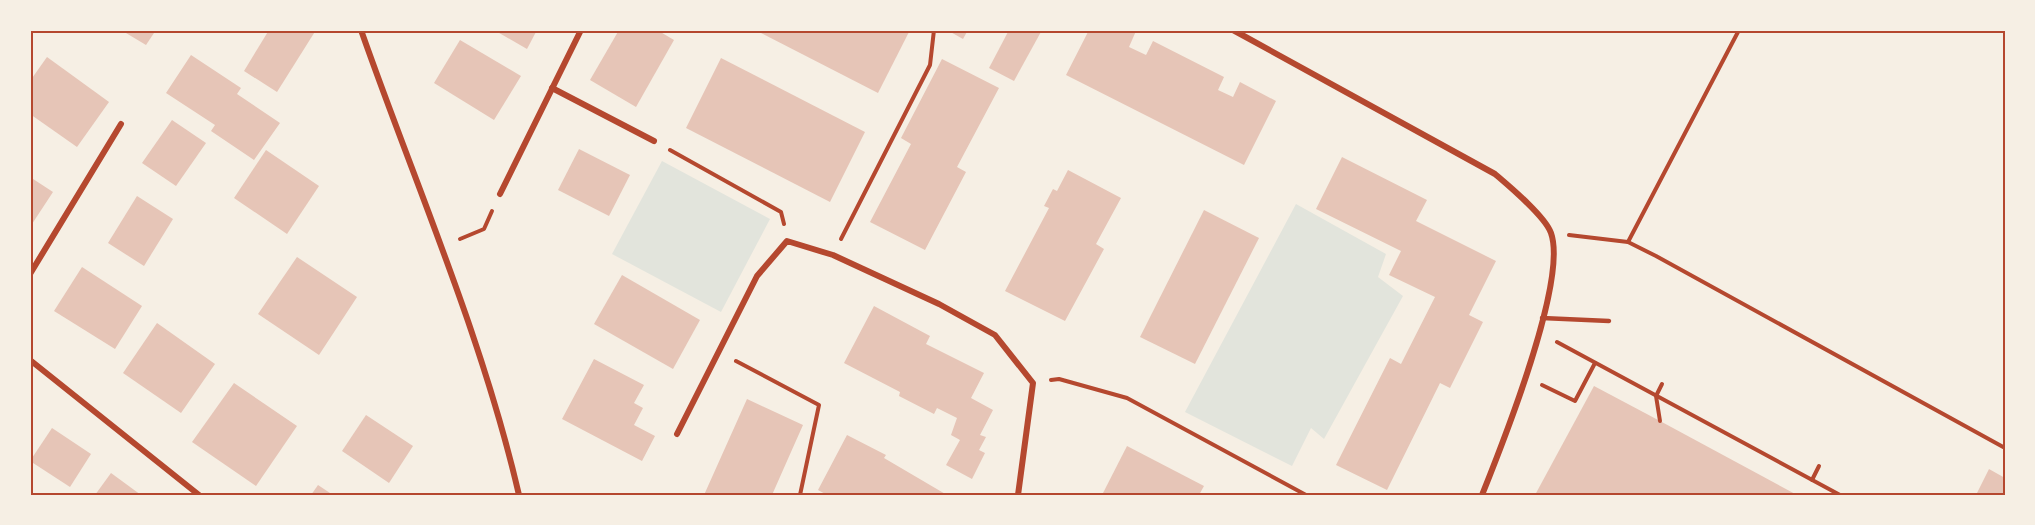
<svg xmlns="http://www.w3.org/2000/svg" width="2035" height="525" font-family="Helvetica,sans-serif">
<rect width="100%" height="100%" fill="#f6efe4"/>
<g fill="#e2e4dc">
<polygon points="662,161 770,219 721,312 612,254"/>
<polygon points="1296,204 1386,254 1378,277 1403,296 1324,439 1311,428 1292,466 1185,412"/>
</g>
<g fill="#e6c5b7">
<polygon points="121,30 156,30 146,45"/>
<polygon points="269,30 316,30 277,92 244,71"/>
<polygon points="494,30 537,30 527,49"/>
<polygon points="619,30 657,30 674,40 636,107 590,80"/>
<polygon points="755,30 910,30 878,93"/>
<polygon points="947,30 968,30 963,39"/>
<polygon points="1009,30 1042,30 1014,81 989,68"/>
<polygon points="1089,30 1134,30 1136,31 1129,47 1146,55 1153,41 1224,77 1218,90 1233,97 1240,82 1276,101 1244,165 1066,75"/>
<polygon points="460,40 521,76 494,120 434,83"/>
<polygon points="191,55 241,88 237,94 280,123 254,160 211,131 215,125 166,93"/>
<polygon points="47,57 109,102 77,147 30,114 30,81"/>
<polygon points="721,58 865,132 830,202 686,128"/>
<polygon points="942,59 999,88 957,167 966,172 925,250 870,222 911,144 901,138"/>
<polygon points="172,120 206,143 176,186 142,163"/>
<polygon points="579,149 630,175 609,216 558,190"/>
<polygon points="266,150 319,186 287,234 234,198"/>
<polygon points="1342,157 1427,200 1416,221 1496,261 1469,315 1483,322 1450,388 1440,383 1387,490 1336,465 1390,358 1401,364 1435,297 1389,275 1401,251 1316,209"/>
<polygon points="1068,170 1121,198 1096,244 1104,249 1065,321 1005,291 1049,208 1044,206 1053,189 1057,191"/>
<polygon points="30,177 53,192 30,227"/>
<polygon points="137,196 173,219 144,266 108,243"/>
<polygon points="1204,210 1259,238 1195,364 1140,337"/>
<polygon points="297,257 357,297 319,355 258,314"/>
<polygon points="82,267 142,306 115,349 54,311"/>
<polygon points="622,275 700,320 673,369 594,324"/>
<polygon points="874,306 930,336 926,344 984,373 971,398 993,410 980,435 986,437 979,450 985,453 972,479 946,465 960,440 951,435 957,418 937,408 934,414 899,396 900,392 844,363"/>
<polygon points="157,323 215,364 181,413 123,373"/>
<polygon points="594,359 644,385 634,403 643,408 634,425 655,436 642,461 562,419"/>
<polygon points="234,383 297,426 256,486 192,442"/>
<polygon points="1594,386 1660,421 1797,495 1535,495"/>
<polygon points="747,399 803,425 791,452 772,495 704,495"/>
<polygon points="366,415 413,446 389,483 342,451"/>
<polygon points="52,428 91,454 70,487 30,461"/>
<polygon points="847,435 886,455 884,458 947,495 827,495 818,490"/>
<polygon points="1127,446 1204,486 1199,495 1102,495"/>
<polygon points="1989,469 2005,478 2005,495 1976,495"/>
<polygon points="111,473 141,495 95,495"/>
<polygon points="318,485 333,495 311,495"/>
</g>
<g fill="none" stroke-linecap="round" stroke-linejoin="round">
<g stroke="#b5482f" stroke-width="4">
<polyline points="670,150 781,212 784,224"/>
<polyline points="1569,235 1628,242 1656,256 2005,448"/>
<polyline points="460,239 484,229 492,211"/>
<polyline points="841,239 930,65 934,30"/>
<polyline points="1628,242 1739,30"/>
<polyline points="1557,342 1840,495"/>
<polyline points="736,361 819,405 800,495"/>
<polyline points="1051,380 1059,379 1127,398 1306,495"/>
<polyline points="1542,385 1575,401 1595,363"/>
<polyline points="1660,421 1656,396 1662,384"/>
<polyline points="1812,480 1819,466"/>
</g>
<polyline stroke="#b5482f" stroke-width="4.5" points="1542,318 1609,321"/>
<g stroke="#b5482f" stroke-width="6">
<path d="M361 30C415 184 482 335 519 495"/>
<path d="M1233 30 1495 174C1509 186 1545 216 1551 233 1568 281 1502 445 1482 495"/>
<polyline points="552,88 654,141"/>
<polyline points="500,194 581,30"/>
<polyline points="30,274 121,124"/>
<polyline points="30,360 199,495"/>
<polyline points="677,434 757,276 787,241 833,255 939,304 995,335 1033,383 1018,495"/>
</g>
</g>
<rect width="2035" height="525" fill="none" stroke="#f6efe4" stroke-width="63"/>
<rect x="32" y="32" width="1972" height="462" fill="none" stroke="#b5482f" stroke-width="2"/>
</svg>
